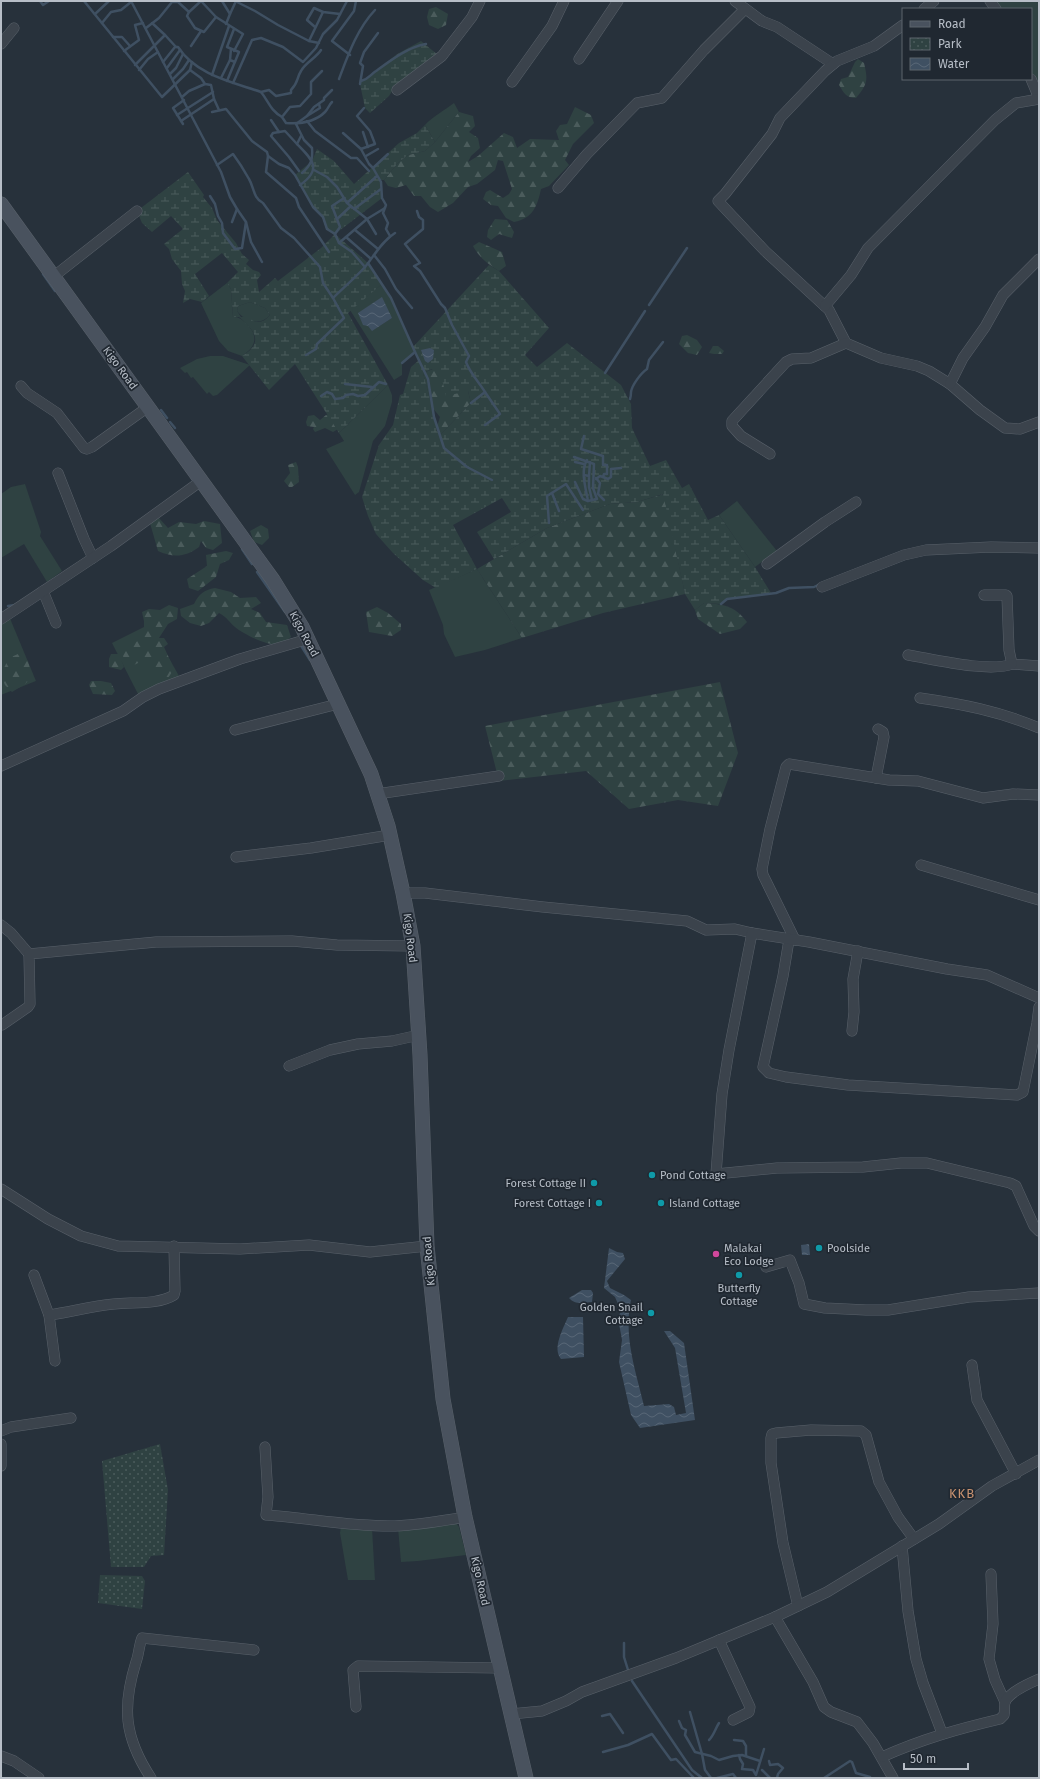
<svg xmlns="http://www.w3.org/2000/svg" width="1040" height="1779" font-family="'Fira Sans',sans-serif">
<defs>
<pattern id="forest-firs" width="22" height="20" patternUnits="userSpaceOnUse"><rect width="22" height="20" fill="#2f4242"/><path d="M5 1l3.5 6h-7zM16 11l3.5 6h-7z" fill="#4b5c5c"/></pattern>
<pattern id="wetland-marsh" width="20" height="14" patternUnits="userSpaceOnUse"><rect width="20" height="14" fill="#2f4242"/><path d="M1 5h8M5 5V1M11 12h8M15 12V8" fill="none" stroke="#4b5c5c"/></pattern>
<pattern id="park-dots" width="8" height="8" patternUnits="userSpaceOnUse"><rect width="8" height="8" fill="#2f4242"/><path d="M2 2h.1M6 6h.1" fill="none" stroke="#4b5c5c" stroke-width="1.8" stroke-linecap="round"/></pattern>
<pattern id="water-waves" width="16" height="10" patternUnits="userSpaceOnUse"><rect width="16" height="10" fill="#3f5062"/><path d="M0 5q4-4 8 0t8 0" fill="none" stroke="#586777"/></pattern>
</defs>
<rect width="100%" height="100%" fill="#27313b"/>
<g fill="#2f4242" fill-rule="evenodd">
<polygon points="992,1 1039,1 1039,89 1031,72 1031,9 998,9"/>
<path d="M454 103 459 112 435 142 425 125C433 116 444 111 454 103Z"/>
<path d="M227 283 231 289 233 317C239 317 241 319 245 322 258 334 258 346 242 356L228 351 219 341 201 303Z"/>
<path d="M382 284 391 298 415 352 402 363V375L394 380 350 310ZM392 318 373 330 368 326Z"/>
<path d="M250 302 265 308 270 315C261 326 245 322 237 311L238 306Z"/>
<polygon points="210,356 223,356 250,365 217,395 213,396 209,392 207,394 193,377 191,378 187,372 185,373 180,368 197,359"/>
<polygon points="388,385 392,395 392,402 385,426 373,441 359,492 355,495 326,449 344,441 339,433"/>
<polygon points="25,484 41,532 40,536 62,571 47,582 24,544 1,558 1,494 11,487"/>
<polygon points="737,501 777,551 755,567 719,515"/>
<polygon points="477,569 522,638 485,650 455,657 444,634 443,625 429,590"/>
<polygon points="9,616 36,681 1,695 1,622"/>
<polygon points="150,624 179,676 139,696 112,643"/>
<polygon points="456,1523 459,1527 466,1555 418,1561 401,1562 398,1528"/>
<polygon points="341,1526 372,1528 375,1580 348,1580 340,1533"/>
</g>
<g fill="url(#forest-firs)">
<polygon points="436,7 448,14 446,25 438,29 429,25 427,17 429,9"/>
<path d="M858 59 864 63C868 80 868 84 856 98 846 98 844 93 839 85L841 79 848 77 855 62Z"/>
<path d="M575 107 591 115 594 123 573 144 565 160 569 165 549 186 541 189C537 207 533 218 514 222L506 218 498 206 491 205 483 199 486 192 490 190 503 198 509 194 512 189 503 161 498 160 495 170 477 184 468 187 453 203 438 212 430 207 421 196H414L406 185 396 188 388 186 384 180 398 163 408 155 425 151 435 142 459 112 473 116 475 126 469 132 478 138 480 148 471 156 468 162 478 156 504 133 513 137 517 148 530 139 559 140 556 131 560 125 567 124Z"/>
<polygon points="495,219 507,220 514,232 512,238 499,234 491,240 487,237 488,230"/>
<path d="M479 242 502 252 506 266 499 271C487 264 479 257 473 246Z"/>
<polygon points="687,335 697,340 702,347 697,355 688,353 679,344 682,336"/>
<polygon points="713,346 718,346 724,351 722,354 714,354 709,353"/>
<polygon points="433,369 468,391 471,403 440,435 436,430 440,417 432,407 423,373"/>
<polygon points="331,414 338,429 333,432 325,428 315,432 313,429 314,427 307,426 306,422 308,416 314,415 320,420 326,415"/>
<polygon points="296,462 298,467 299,482 292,487 289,487 284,481 290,473 288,465"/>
<polygon points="664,494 685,594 603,613 522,638 477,569 547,528 610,504 637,502"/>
<path d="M158 517 168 528 179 522 196 524 204 521 220 524 222 543 213 550 206 548 201 541 199 547C186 557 173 558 158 551L150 523Z"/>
<polygon points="261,525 268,529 269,538 262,545 254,542 250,531"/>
<polygon points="226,551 233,553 229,560 220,564 216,577 198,591 189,588 187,579 207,566 206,555"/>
<path d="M215 588 231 592 240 598 256 597 261 603 251 609 260 613 266 622 287 625 291 637C289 638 287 641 284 643 272 649 245 635 235 627 228 621 228 618 219 613L209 623 201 626 190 623 181 616 180 609 194 604C199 594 204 590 215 588Z"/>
<path d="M704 603C724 604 735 606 747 622L740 629 720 634 698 619 695 610Z"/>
<polygon points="169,605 178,608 177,619 168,624 159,638 164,638 168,644 164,647 174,669 168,678 151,674 150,671 140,662 130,667 126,663 117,642 127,639 131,641 129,646 144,637 144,621 142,612 149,609 160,610"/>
<polygon points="377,607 388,613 401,624 401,630 392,636 369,632 366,612"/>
<polygon points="18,654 28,661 32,677 25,684 12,692 5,685 1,674 9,658"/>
<polygon points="111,654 119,654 124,667 121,670 109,667 109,659"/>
<polygon points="91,681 101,681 111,683 115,691 112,695 93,694 89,685"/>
<polygon points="720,682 738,753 718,806 678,800 629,809 586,771 499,781 485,726"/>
</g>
<g fill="url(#wetland-marsh)" fill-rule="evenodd">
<path d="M421 41 438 55 394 88 389 96 370 113 365 108 360 84 361 81C374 78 387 60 399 53 406 49 414 45 421 41Z"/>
<path d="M425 125 435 142 425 151 408 155 398 163 384 180H380L382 198 335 234 368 263 382 284 348 313 388 385 339 433 295 364 269 390 242 356C265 342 254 330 239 317H233L231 289 227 283 238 272 222 253 195 274 209 296 202 302 190 299 183 303 185 291 182 284 181 271 172 259 169 249 164 244 183 229 171 216 152 232 142 223 137 211 188 172 204 195 203 197 212 208 217 220 236 243 242 254 249 260 246 264 253 270 259 272 261 275 257 280 259 292 275 278 278 281 321 248 334 235 327 229 323 217 313 207 295 175 312 161 317 149 334 161 354 184 399 143 417 133ZM250 302 265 308 270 315C263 324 254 324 247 316L241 317 237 311 238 306Z"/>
<path d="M489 265 499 271 549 328 525 355 537 367 567 343 621 385 631 404 632 428 650 466 666 460 682 488 689 484 708 520 719 515 755 567 771 593 727 599 721 604 704 603 695 610 685 594 663 494 637 502 610 504 547 528 494 559 477 532 511 512 502 498 453 525 477 569 436 588 423 580 393 553 376 534 368 516 362 497 379 445 393 425 400 395 403 394 411 367 418 361 413 347ZM432 369 441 375 446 396 468 391 471 403 440 435 436 430 437 425 423 373Z"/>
</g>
<g fill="url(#park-dots)">
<polygon points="160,1444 168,1490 164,1555 151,1556 144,1567 111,1567 102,1461"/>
<polygon points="100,1575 142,1576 145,1581 142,1609 98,1603"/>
</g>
<g fill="url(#water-waves)">
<polygon points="382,297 392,318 372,331 368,326 363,325 358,313"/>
<polygon points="430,348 434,350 433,359 428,363 425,361 421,350"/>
<polygon points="809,1244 810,1255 802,1255 801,1245"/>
<path d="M609 1248 617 1252 623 1253 625 1259 607 1281 610 1288 624 1295 631 1300C623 1336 636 1372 644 1406L669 1404 674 1407 676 1415 686 1413 675 1348 664 1331H670L684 1343 695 1420 640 1428 631 1415 619 1362 622 1340 618 1318 621 1311 615 1297 604 1288Z"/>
<path d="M582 1290H591L593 1293 592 1302C583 1303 575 1305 569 1298Z"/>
<path d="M568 1317H583L584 1357 561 1359C552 1348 563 1329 568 1317Z"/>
</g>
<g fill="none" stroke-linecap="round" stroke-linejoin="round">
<g stroke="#3f5062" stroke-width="2.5">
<polyline points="40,1 43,5 49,1"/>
<polyline points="84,1 162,97 190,70 192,62"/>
<polyline points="131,1 221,172 230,197 237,209 232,222"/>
<polyline points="201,1 216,17 243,34 234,51"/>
<polyline points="222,1 230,14 226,24"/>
<polyline points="237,2 255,11 278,25 309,41"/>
<polyline points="189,12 187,16 195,28 204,32 216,17"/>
<polyline points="95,14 109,1"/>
<polyline points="230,14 236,1"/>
<polyline points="102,23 111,12 121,10 131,2"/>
<polyline points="315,27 307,20 314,8 323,12 340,14"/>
<polyline points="146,28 159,18 172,2 178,2 189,12 201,1"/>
<polyline points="165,35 176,47"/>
<polyline points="113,37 122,37 130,46"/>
<polyline points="319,43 309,41 323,12"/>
<polyline points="191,46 201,31"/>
<polyline points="231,49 230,60 235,62"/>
<polyline points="124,51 139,40 135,25 143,23"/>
<polyline points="350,55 332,41 354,11 356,1"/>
<path d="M163 62 175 47H178C196 75 232 82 261 92L269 90 276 96 291 93V90C299 82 296 79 301 71 305 63 316 58 321 50"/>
<polyline points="135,65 165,35 152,23"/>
<polyline points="167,68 180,50"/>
<polyline points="139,70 148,59 158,52"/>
<polyline points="190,70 201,78 205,84 211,85 214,99"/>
<path d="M322 71 311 82V94L300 106 290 107 282 117 286 123C300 124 315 122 325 112 328 109 329 105 332 102"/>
<polyline points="170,74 176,68 183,54"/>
<polyline points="212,75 229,26"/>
<polyline points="221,78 230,60"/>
<polyline points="173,79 183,69 189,60"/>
<path d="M339 79C348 55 357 29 375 10"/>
<polyline points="227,81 239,52 227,47 234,29"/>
<path d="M361 81C369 79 370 75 376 71 391 60 408 47 426 44"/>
<polyline points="233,83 252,40 261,38 283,47 303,62 316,48 323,34 337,20 347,1"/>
<polyline points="360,84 363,66 360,63 364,52 378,33"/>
<path d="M261 92C269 102 270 110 282 117"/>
<polyline points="182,97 189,91 205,84"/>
<polyline points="212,112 226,109 252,141 267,152 268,156 266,172 296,198 299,207 329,252"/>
<polyline points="177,115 213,92"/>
<polyline points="307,116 320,108 319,104"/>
<polyline points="271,120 279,132"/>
<polyline points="181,121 214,99 219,110"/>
<polyline points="307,121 315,131 351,158 357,158 369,171"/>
<polyline points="183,124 173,108 184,100"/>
<polyline points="363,132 368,147"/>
<polyline points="343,133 361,149 375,144 370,131 357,116 364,108"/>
<polyline points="297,144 285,131 273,133 271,136 289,157 299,171"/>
<polyline points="361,149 369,164 373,168 388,154"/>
<polyline points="268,156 279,164 289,168 295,175 313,207 323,217 327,229 335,234 339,243 367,219 385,208"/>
<polyline points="366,156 378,149"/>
<path d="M217 165 233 154C239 162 244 170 249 179 254 187 253 198 263 203L281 228 294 238 320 267 323 283 333 298 344 318 317 344 316 349 306 355"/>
<polyline points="373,168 381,182 382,198 386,205 383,213 388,223 386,229 390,236"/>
<polyline points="314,170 327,177 337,187 347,203 367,219 376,234"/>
<path d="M302 173C311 165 313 160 312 148L304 140 296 124 307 116 314 107 324 100V98L332 90"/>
<path d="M300 185C323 169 312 159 297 144L301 136"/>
<polyline points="210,196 215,204 218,216 222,223 223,233 235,249 242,248 246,222"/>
<polyline points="347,203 377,176"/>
<polyline points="237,209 246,222 251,242 262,262"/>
<polyline points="354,209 381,189"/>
<path d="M417 211 419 217 423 220V229L405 244 420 263 414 266 420 271 441 304 445 308 452 325 469 356 466 362C470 373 478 381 485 392L471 403"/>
<polyline points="337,219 351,206"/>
<polyline points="355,230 378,249"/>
<polyline points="335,234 340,227 332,206 344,198"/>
<polyline points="346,237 370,258"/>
<polyline points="339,243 352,252 365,267"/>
<polyline points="374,255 385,269 396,289 412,308"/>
<polyline points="368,263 391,298 415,352 402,363"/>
<polyline points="43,274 55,291"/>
<path d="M333 298C343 288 355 278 365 267 374 256 382 241 395 233"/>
<polyline points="649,305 687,248"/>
<polyline points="415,352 428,379 434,417 444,448 467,467 492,480"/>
<polyline points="605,373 645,311"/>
<polyline points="345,384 372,387"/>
<polyline points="321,396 327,392 332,394 335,399 343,398 346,395 353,394 358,396 365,395 379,382 386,384"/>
<path d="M630 399C631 396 631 394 631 392 632 385 641 373 647 369L649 360 663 342"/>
<polyline points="161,410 167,418"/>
<polyline points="170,422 175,428"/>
<polyline points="485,425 500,414 485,392"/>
<polyline points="584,436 581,449 603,456 603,465 607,465 607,474 604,474 603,477 600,476 596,479"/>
<path d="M574 457 594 464 593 488 597 499 588 501C586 489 580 471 587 460"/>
<polyline points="575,462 584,464"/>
<polyline points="584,475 589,476 589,487 592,500"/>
<polyline points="589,476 590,462"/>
<polyline points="603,477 608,479 611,477 611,469 621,468"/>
<polyline points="596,478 600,483 598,494 604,500"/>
<polyline points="575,482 583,499 588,501"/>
<polyline points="552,493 559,511"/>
<polyline points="549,523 547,496 566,484 583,510"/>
<polyline points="242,549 252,564"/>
<polyline points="257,572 285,612"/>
<polyline points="721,604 727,599 776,593 789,588 814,587 820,584"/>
<polyline points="8,606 15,605"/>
<polyline points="300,644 310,660"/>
<polyline points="624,1643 624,1657 628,1670"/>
<polyline points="632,1681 692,1770 702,1778"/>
<polyline points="690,1712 702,1754 705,1770 711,1778"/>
<polyline points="602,1716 610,1714 623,1733"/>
<polyline points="679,1721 682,1728 686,1730 685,1735 695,1752 711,1756 719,1760 733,1756 742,1755 760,1761"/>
<path d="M709 1740C714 1735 715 1729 719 1723"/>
<polyline points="734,1740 743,1741 746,1746 746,1756"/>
<polyline points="603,1752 628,1745 652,1734 671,1760 676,1759 694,1778"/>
<polyline points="739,1755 740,1759 743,1764 742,1769 753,1770 756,1775 764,1749"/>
<polyline points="769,1761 770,1765 778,1764 783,1768 778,1774 777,1778"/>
<polyline points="762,1770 770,1778"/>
<polyline points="717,1778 733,1774 736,1778"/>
<polyline points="758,1778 759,1778"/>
<polyline points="824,1778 850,1761 852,1762 856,1773 870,1777"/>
</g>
<defs>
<g id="street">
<polyline points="735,1 762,21 777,27 833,64"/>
<polyline points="990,1 996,9"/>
<polyline points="924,9 934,1"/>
<polyline points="903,25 874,46 837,61 825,71 780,118 772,134 725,194 718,201 765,251 829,310 846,343 881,358 917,366 929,371 950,384 980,410 1005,428 1020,429 1039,422"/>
<polyline points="1,44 14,28"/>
<polyline points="579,59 618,1"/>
<polyline points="1031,79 1039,98"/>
<polyline points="512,82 552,26 564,1"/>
<polyline points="397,90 442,56 472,17 480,1"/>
<polyline points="558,188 587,154 637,103 662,98 704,50 745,9"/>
<polyline points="53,277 137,211"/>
<polyline points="825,306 851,275 868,248 995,120 1016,103 1039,99"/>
<polyline points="950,384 963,358 985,327 1003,295 1039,259"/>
<polyline points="21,386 27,393 57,413 84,448 87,449 92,447 148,407"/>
<polyline points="770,454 741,436 732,426 732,421 786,362 792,359 811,358 846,343"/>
<polyline points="58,473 84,539 93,558"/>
<polyline points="767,564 825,522 856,502"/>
<polyline points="822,587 904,555 926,550 991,547 1039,548"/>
<polyline points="43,591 56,623"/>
<polyline points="984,595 1006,595 1007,596 1009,650 1012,664 1039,666"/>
<polyline points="1,619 111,546 201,481"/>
<path d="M908 655C933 659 989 673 1012 664"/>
<path d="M920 698C962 704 999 711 1039 728"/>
<polyline points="235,730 338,704"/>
<polyline points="1,766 123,711 143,697 159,689 240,659 308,639"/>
<polyline points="876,778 884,737 883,732 878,729"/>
<polyline points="377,794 499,776"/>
<polyline points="236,857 311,848 390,835"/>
<polyline points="921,865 1039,900"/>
<polyline points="403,893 425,893 543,907 687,921 706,930 735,929 752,933"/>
<polyline points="1,925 11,933 29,954"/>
<polyline points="789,940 783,976 763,1067 769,1073 786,1077 848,1085 1017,1095 1023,1092 1037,1023 1039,1007"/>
<polyline points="795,940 763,875 762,869 770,829 786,767 789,764 889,780 918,781 983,798 1013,794 1039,795"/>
<polyline points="1039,998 987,975 947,969 809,942 752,933 729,1050 722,1094 716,1174 777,1168 863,1167 901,1163 927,1163 1010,1183 1016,1186 1034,1226 1039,1231"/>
<polyline points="2,1025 28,1007 30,1004 29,954 156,942 292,941 337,945 413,946"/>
<polyline points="852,1031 854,1012 853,979 858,951"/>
<polyline points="289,1066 330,1050 358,1044 392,1041 419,1035"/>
<polyline points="1,1189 48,1219 81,1236 118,1246 240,1249 309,1245 370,1252 427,1246"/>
<polyline points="766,1267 790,1260 799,1283 804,1304 825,1308 866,1310 888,1310 969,1297 1039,1293"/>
<polyline points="34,1275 49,1315 55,1361"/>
<path d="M49 1315C71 1312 92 1306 114 1304 132 1302 158 1305 174 1295L175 1291 174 1246"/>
<polyline points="972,1365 977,1400 1016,1474"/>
<polyline points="1,1431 11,1427 71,1418"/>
<polyline points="1,1444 1,1466"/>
<path d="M265 1447 268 1497 266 1515C309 1518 352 1527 395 1526 419 1525 442 1521 465 1517"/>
<polyline points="902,1546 908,1611 916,1659 923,1683 942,1733"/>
<polyline points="991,1574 993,1624 989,1659 995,1680 1005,1702"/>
<polyline points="798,1606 783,1543 771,1463 771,1438 772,1434 776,1433 811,1430 861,1431 866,1435 879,1482 898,1517 914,1539"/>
<polyline points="775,1617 813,1682 824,1707 831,1712 857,1722 873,1743 893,1778"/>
<polyline points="719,1640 750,1707 749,1712 733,1720"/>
<polyline points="356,1707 353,1670 358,1666 500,1668"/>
<polyline points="511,1714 542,1711 566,1701 582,1692 676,1658 775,1617 827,1592 939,1524 992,1486 1039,1460"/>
<polyline points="1,1756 14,1761 39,1778"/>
<path d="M882 1757C922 1739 958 1729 1000 1719L1004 1715C1005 1711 1004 1705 1005 1702 1009 1692 1030 1683 1039 1679"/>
<path d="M151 1778C124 1737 122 1707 136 1662 139 1654 139 1645 142 1638L254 1650"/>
</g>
<polyline id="secondary" points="1,204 273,580 302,627 371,774 388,826 403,893 413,946 420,1055 427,1246 443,1399 465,1517 526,1778"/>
</defs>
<use href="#street" stroke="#59616a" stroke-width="11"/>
<use href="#secondary" stroke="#59616a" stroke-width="15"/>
<use href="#street" stroke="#3b434c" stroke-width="10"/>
<use href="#secondary" stroke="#49525e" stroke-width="14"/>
</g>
<g fill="#0f9aa8" stroke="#202831" stroke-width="1.5">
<circle cx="652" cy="1175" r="4"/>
<circle cx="594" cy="1183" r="4"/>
<circle cx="599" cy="1203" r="4"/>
<circle cx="661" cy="1203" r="4"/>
<circle cx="819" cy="1248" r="4"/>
<circle cx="739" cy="1275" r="4"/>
<circle cx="651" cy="1313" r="4"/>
</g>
<circle fill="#d1479c" stroke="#202831" stroke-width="1.5" cx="716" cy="1254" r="4"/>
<g text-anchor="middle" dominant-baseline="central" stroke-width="3.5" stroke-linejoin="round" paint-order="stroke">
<g font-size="11" fill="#b7bec7" stroke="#202831">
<text transform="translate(120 368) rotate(54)">Kigo Road</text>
<text transform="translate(304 634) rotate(62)">Kigo Road</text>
<text transform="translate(410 938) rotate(83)">Kigo Road</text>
<text transform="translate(429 1261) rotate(-95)">Kigo Road</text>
<text transform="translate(480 1581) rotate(77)">Kigo Road</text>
</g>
<g font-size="11" fill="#b7bec7" stroke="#202831" text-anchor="start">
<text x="660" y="1175">Pond Cottage</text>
<text x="586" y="1183" text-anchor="end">Forest Cottage II</text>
<text x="591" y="1203" text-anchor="end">Forest Cottage I</text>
<text x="669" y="1203">Island Cottage</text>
<text x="724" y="1248">Malakai<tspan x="724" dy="13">Eco Lodge</tspan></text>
<text x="827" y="1248">Poolside</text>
<text x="739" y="1288" text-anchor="middle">Butterfly<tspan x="739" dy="13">Cottage</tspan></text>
<text x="643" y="1307" text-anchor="end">Golden Snail<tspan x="643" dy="13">Cottage</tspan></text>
</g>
<g font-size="13" letter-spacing="1" fill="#c89270" stroke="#202831">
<text x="962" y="1493">KKB</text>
</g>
</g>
<rect width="1040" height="1779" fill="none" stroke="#b7bec7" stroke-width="4"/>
<rect x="902" y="8" width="130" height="72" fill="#202831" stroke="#5c646d"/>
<rect x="910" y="21" width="20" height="6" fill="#49525e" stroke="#5c646d"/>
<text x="938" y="28" font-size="12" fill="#b7bec7">Road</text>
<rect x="910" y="38" width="20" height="12" fill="url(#park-dots)" stroke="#5c646d"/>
<text x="938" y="48" font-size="12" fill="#b7bec7">Park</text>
<rect x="910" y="58" width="20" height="12" fill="url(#water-waves)" stroke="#5c646d"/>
<text x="938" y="68" font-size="12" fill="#b7bec7">Water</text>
<path d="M904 1763v6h64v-6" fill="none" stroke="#b7bec7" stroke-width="2"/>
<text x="910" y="1763" font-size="12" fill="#b7bec7" stroke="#202831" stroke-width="3" paint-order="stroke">50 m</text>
</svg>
